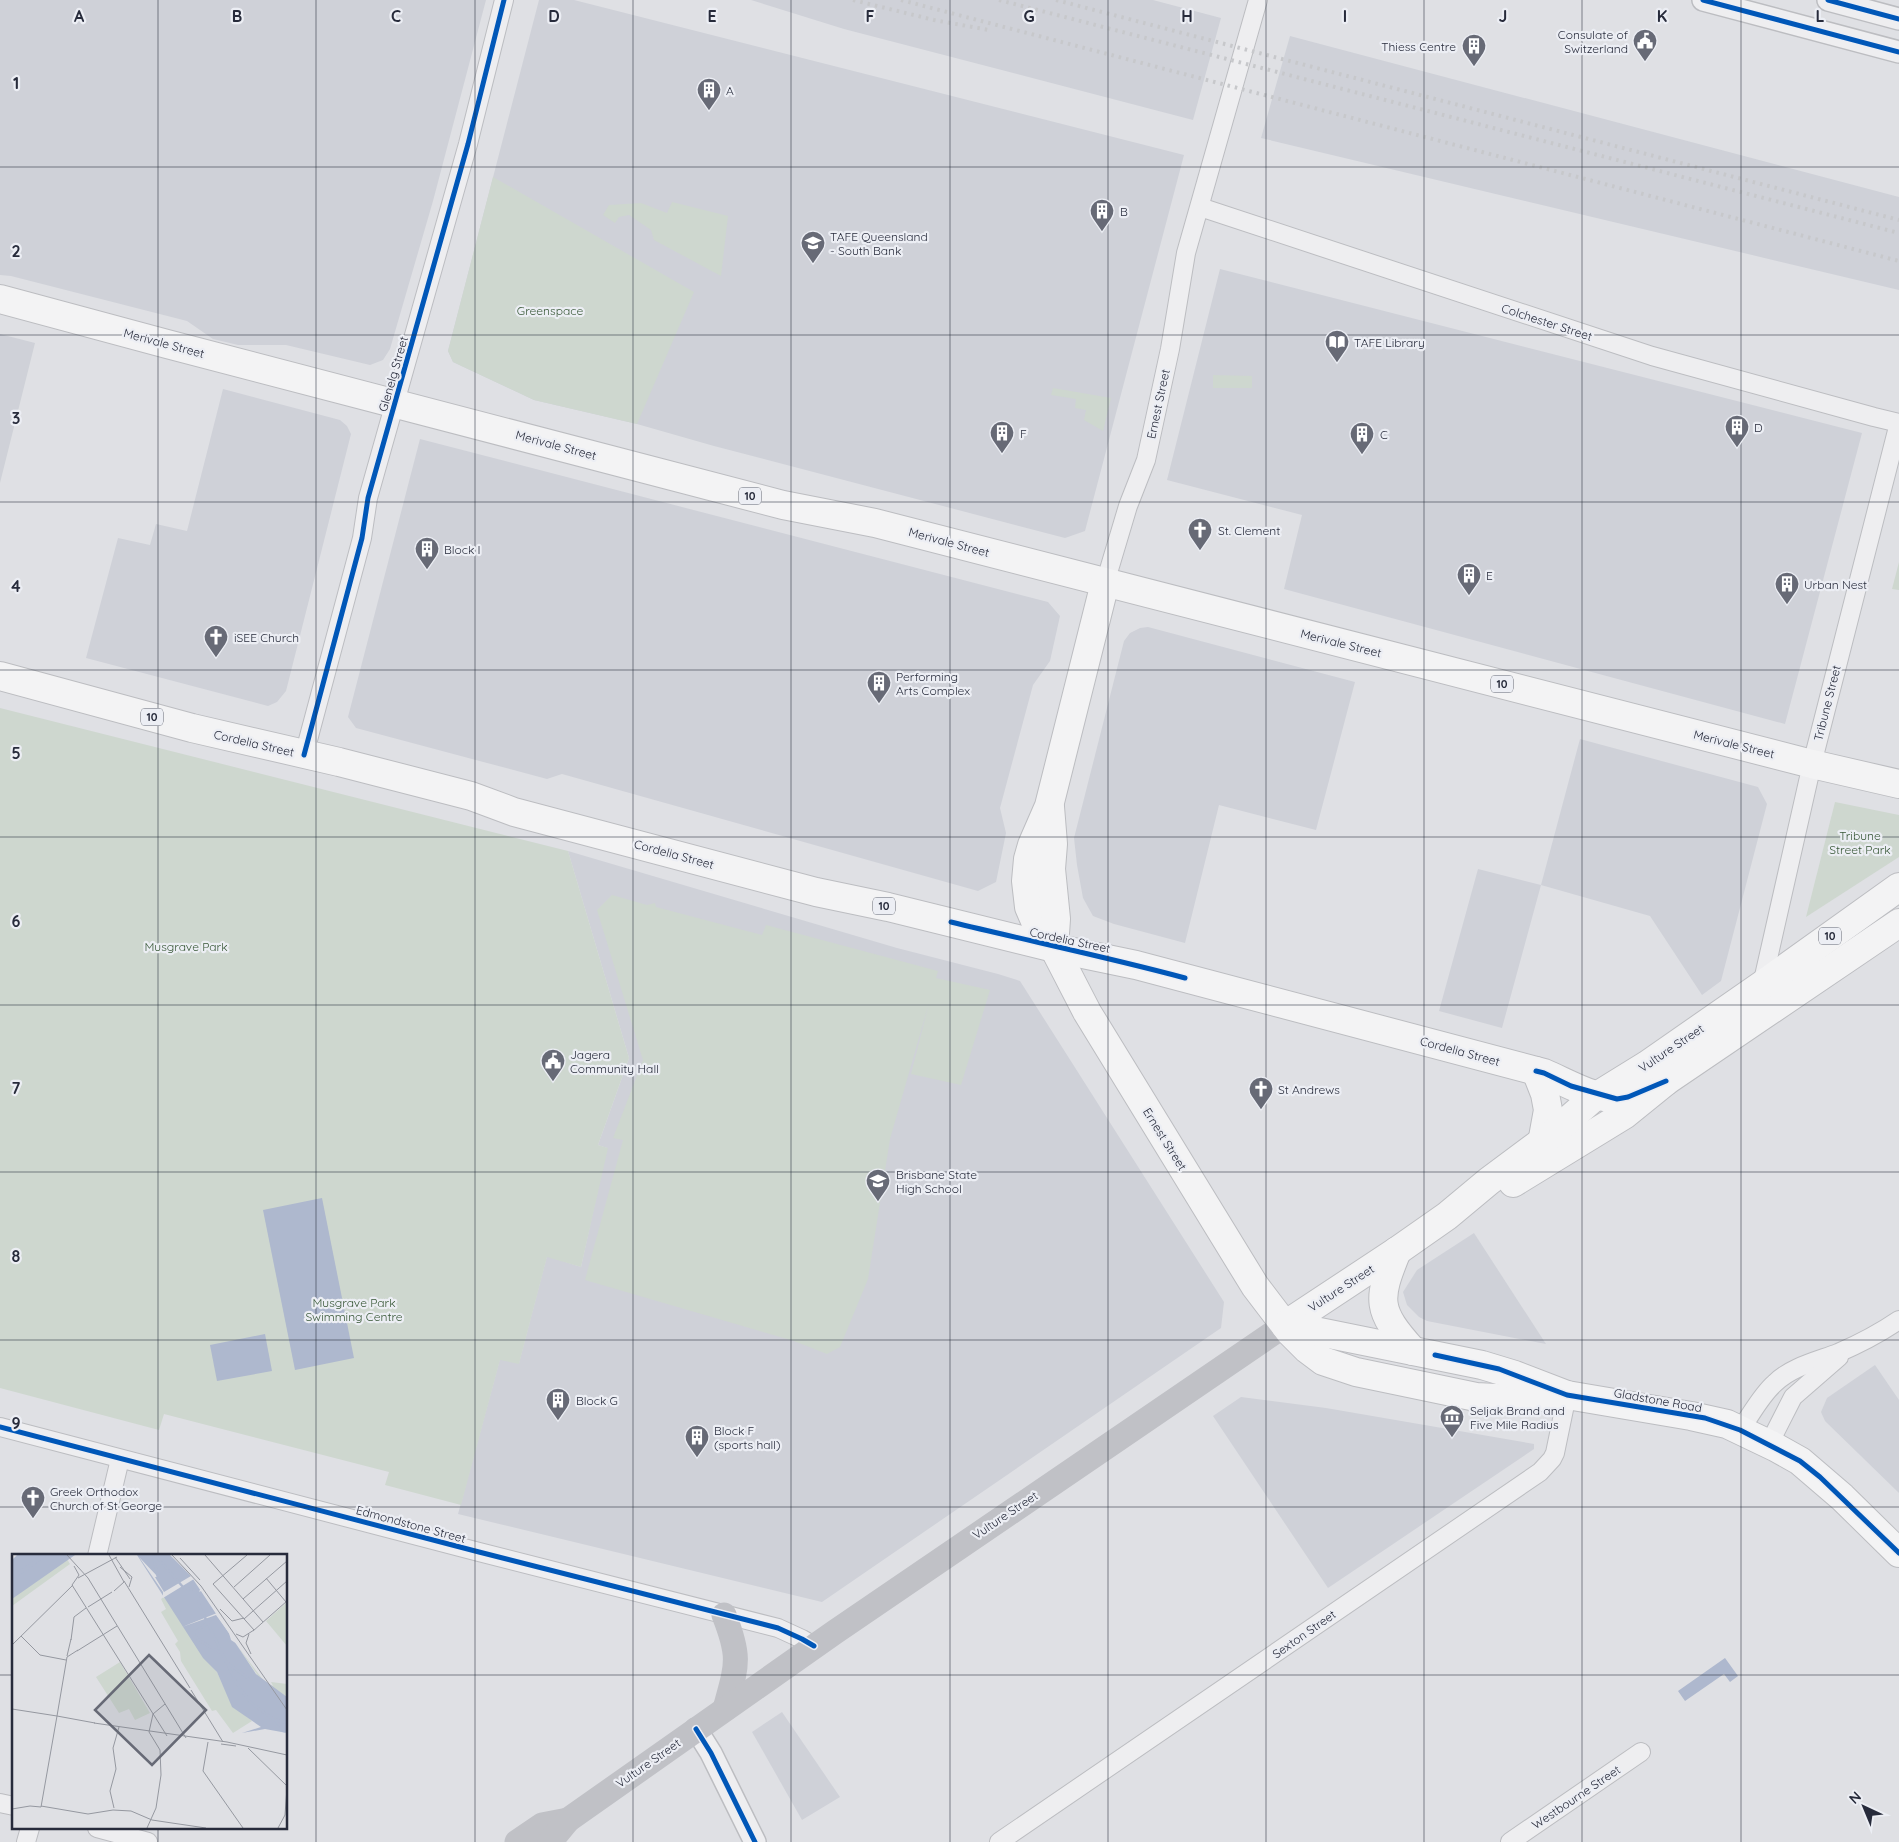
<svg xmlns="http://www.w3.org/2000/svg" width="1899" height="1842" font-family="Quicksand,sans-serif">
<rect width="100%" height="100%" fill="#dfe0e4"/>
<g fill="#cfd1d8">
<polygon points="0,0 486,0 433,201 390,349 383,360 370,365 286,345 238,345 213,339 187,321 11,276 0,275"/>
<polygon points="539,0 574,0 1184,155 1085,531 1065,538 714,446 637,424 534,400 453,362 448,351"/>
<polygon points="751,0 1153,0 1221,18 1193,120 844,29"/>
<polygon points="1290,36 1899,197 1899,290 1261,138"/>
<polygon points="1220,269 1862,433 1785,724 1284,589 1302,515 1167,480"/>
<polygon points="0,334 35,343 0,483"/>
<polygon points="223,389 340,420 347,426 351,434 286,691 277,702 268,706 86,658 118,538 150,545 156,524 187,531"/>
<polygon points="420,439 1048,602 1060,616 1050,661 1033,685 1000,808 1006,833 996,882 978,891 562,774 547,779 356,728 348,717"/>
<polygon points="1148,627 1355,682 1316,830 1219,805 1185,943 1114,924 1093,916 1083,898 1077,865 1074,838 1124,641 1130,633 1140,628"/>
<polygon points="1580,739 1758,787 1767,804 1721,981 1702,995 1650,916 1541,885 1502,1028 1439,1011 1478,869 1541,885"/>
<polygon points="568,851 897,948 998,974 1020,981 1224,1302 1221,1328 822,1602 458,1514 500,1359 519,1363 547,1256 581,1267 607,1148 598,1145 629,1058"/>
<polygon points="1474,1233 1546,1344 1427,1321 1419,1317 1407,1305 1403,1292 1417,1270"/>
<polygon points="1875,1365 1899,1400 1899,1493 1825,1421 1821,1412 1827,1398"/>
<polygon points="1241,1397 1326,1408 1534,1444 1534,1449 1328,1588 1213,1416"/>
<polygon points="782,1712 840,1797 802,1820 752,1732"/>
</g>
<g fill="#ced7cf">
<polygon points="493,177 694,292 637,424 534,400 453,362 448,351"/>
<polygon points="672,202 728,216 721,276 654,240 651,230 629,215 619,217 615,223 603,215 609,205 641,203 667,213"/>
<polygon points="1213,375 1252,376 1252,388 1213,388"/>
<polygon points="1053,388 1111,398 1103,431 1084,420 1086,410 1075,408 1076,399 1051,395"/>
<polygon points="1899,562 1899,590 1892,589"/>
<polygon points="0,708 568,851 629,1058 598,1145 608,1148 581,1267 547,1257 519,1364 500,1360 461,1505 385,1485 389,1472 164,1414 159,1430 0,1388"/>
<polygon points="1835,802 1899,815 1899,857 1806,917"/>
<polygon points="612,895 647,905 655,903 656,907 762,935 766,925 938,971 936,978 990,990 961,1085 911,1074 929,1003 890,1139 868,1279 840,1347 827,1354 794,1341 585,1280 623,1140 613,1138 643,1060 597,910"/>
</g>
<g fill="#aeb8ce">
<polygon points="322,1198 354,1358 295,1370 263,1210"/>
<polygon points="265,1334 272,1371 217,1381 210,1345"/>
<polygon points="1725,1658 1738,1676 1730,1682 1724,1674 1685,1701 1678,1691"/>
</g>
<g fill="none" stroke-linecap="round" stroke-linejoin="round">
<defs>
<g id="minor">
<polyline points="1200,207 1652,356 1874,417 1899,423"/>
<polyline points="1105,583 1128,506 1146,460 1170,349 1186,253 1258,0"/>
<polyline points="304,755 362,538 368,498 468,144 504,0"/>
<polyline points="1762,985 1812,764 1899,423"/>
<polyline points="0,1427 479,1552 778,1628 802,1639 814,1646"/>
<path d="M1740 1430C1751 1415 1761 1395 1775 1383 1791 1367 1817 1361 1838 1353 1859 1344 1880 1333 1899 1320"/>
<polyline points="1769,1444 1793,1397 1839,1357"/>
<polyline points="97,1556 120,1459"/>
<polyline points="0,1803 14,1806"/>
<polyline points="97,1828 148,1842"/>
<polyline points="26,1842 30,1828"/>
<polyline points="999,1842 1540,1472 1552,1459 1555,1453 1567,1395"/>
<polyline points="1510,1842 1641,1752"/>
</g>
<g id="tertiary">
<polyline points="1703,0 1899,52"/>
<polyline points="1828,0 1899,19"/>
<polyline points="696,1729 711,1753 755,1842"/>
</g>
<g id="primary">
<polyline points="0,299 167,344 783,505 875,523 1812,764 1899,784"/>
<polyline points="1105,583 1049,806 1032,845 1028,859 1026,881 1029,907 1035,921 1054,948 1087,1012 1255,1286 1290,1332 1307,1349 1323,1361 1356,1372 1476,1397 1515,1399 1567,1395"/>
<path d="M0 676 192 728 339 762 471 796 514 812 816 892 888 907 1054 948 1136 965 1544 1073C1568 1083 1596 1101 1623 1098L1666 1081"/>
<polyline points="1050,807 1053,844 1051,869 1056,919 1054,948"/>
<polyline points="1536,1071 1545,1094 1548,1110 1542,1143"/>
<polyline points="1513,1183 1624,1115 1666,1081 1899,923"/>
<path d="M1397 1251C1377 1300 1376 1310 1413 1351"/>
<polyline points="1285,1325 1397,1251 1447,1216 1489,1181 1551,1135 1592,1099 1647,1065 1762,985 1899,887"/>
<polyline points="1285,1325 1482,1365 1515,1375 1567,1395 1691,1416 1727,1424 1775,1447 1800,1461 1842,1497 1899,1553"/>
</g>
</defs>
<use href="#minor" stroke="#bcbdc1" stroke-width="20"/>
<use href="#tertiary" stroke="#bcbdc1" stroke-width="24"/>
<use href="#primary" stroke="#bcbdc1" stroke-width="30"/>
<use href="#minor" stroke="#eeeef0" stroke-width="18"/>
<use href="#tertiary" stroke="#eeeef0" stroke-width="21"/>
<g stroke="#c0c1c6" stroke-width="25">
<path d="M724 1615C741 1658 737 1665 725 1709"/>
<polyline points="517,1842 542,1825 568,1820"/>
<polyline points="550,1842 568,1820 835,1632 1285,1325"/>
</g>
<use href="#primary" stroke="#f3f3f4" stroke-width="28"/>
<g stroke="#c7c8cb" stroke-width="4" stroke-dasharray="2.5 5" stroke-linecap="butt">
<polyline points="853,0 934,20 989,30"/>
<polyline points="901,0 1899,261"/>
<polyline points="999,0 1899,233"/>
<polyline points="1056,0 1899,220"/>
</g>
<defs>
<g id="cycleway">
<polyline points="1703,0 1899,52"/>
<polyline points="1828,0 1899,19"/>
<polyline points="304,755 362,538 368,498 468,144 504,0"/>
<path d="M951 922C1029 941 1107 957 1185 978"/>
<polyline points="1536,1071 1544,1073 1571,1086 1617,1099 1628,1097 1666,1081"/>
<polyline points="1435,1355 1499,1369 1567,1395 1705,1418 1740,1430 1800,1461 1820,1477 1899,1553"/>
<polyline points="0,1427 479,1552 778,1628 802,1639 814,1646"/>
<polyline points="696,1729 711,1753 755,1842"/>
</g>
</defs>
<use href="#cycleway" stroke="#eceef4" stroke-width="8"/>
<use href="#cycleway" stroke="#0057b8" stroke-width="5"/>
</g>
<path fill="none" stroke="#272b3b" stroke-width="1" stroke-opacity="0.55" d="M158 0V1556M316 0V1842M475 0V1842M633 0V1842M791 0V1842M950 0V1842M1108 0V1842M1266 0V1842M1424 0V1842M1582 0V1842M1741 0V1842M0 167H1899M0 335H1899M0 502H1899M0 670H1899M0 837H1899M0 1005H1899M0 1172H1899M0 1340H1899M0 1507H1899M0 1675H14M286 1675H1899M158 1828V1842"/>
<defs>
<symbol id="civic-pin" viewBox="-11 -11 22 30"><path d="M0 17L-7.5 6A9.5 9.5 0 1 1 7.5 6Z" fill="#676a76" stroke="#eceef4"/><path d="M-.6-6.5H3V-4.5H.6V-3L4-1V1h2V6H-6V1h2V-1L-.6-3ZM-1.2 2.5V6h2.4V2.5Z" fill="#fff"/></symbol>
<symbol id="building-pin" viewBox="-11 -11 22 30"><path d="M0 17L-7.5 6A9.5 9.5 0 1 1 7.5 6Z" fill="#676a76" stroke="#eceef4"/><path d="M-4-6H4V6H1V3H-1V6H-4ZM-2.5-4.3h1.7v1.8h-1.7ZM.8-4.3h1.7v1.8H.8ZM-2.5-1h1.7V.8h-1.7ZM.8-1h1.7V.8H.8Z" fill="#fff"/></symbol>
<symbol id="university-pin" viewBox="-11 -11 22 30"><path d="M0 17L-7.5 6A9.5 9.5 0 1 1 7.5 6Z" fill="#676a76" stroke="#eceef4"/><path d="M0-5L7-2L0 1L-7-2ZM-4 1L0 2.5L4 1V4Q0 6-4 4Z" fill="#fff"/></symbol>
<symbol id="library-pin" viewBox="-11 -11 22 30"><path d="M0 17L-7.5 6A9.5 9.5 0 1 1 7.5 6Z" fill="#676a76" stroke="#eceef4"/><path d="M-6-4Q-3-5.5-.7-3.5V5Q-3 3-6 4ZM6-4Q3-5.5 .7-3.5V5Q3 3 6 4Z" fill="#fff"/></symbol>
<symbol id="church-pin" viewBox="-11 -11 22 30"><path d="M0 17L-7.5 6A9.5 9.5 0 1 1 7.5 6Z" fill="#676a76" stroke="#eceef4"/><path d="M-1.2-6h2.4v3.5h3.3v2.4h-3.3V6h-2.4V-.1h-3.3v-2.4h3.3Z" fill="#fff"/></symbol>
<symbol id="school-pin" viewBox="-11 -11 22 30"><path d="M0 17L-7.5 6A9.5 9.5 0 1 1 7.5 6Z" fill="#676a76" stroke="#eceef4"/><path d="M0-5L7-2L0 1L-7-2ZM-4 1L0 2.5L4 1V4Q0 6-4 4Z" fill="#fff"/></symbol>
<symbol id="museum-pin" viewBox="-11 -11 22 30"><path d="M0 17L-7.5 6A9.5 9.5 0 1 1 7.5 6Z" fill="#676a76" stroke="#eceef4"/><path d="M0-6L6-3V-2H-6V-3ZM-5-1h2V3h-2ZM-1-1h2V3h-2ZM3-1h2V3H3ZM-6 4H6V6H-6Z" fill="#fff"/></symbol>
</defs>
<g fill-rule="evenodd">
<use href="#civic-pin" x="1631" y="27" width="28" height="38"/>
<use href="#building-pin" x="1460" y="32" width="28" height="38"/>
<use href="#building-pin" x="695" y="76" width="28" height="38"/>
<use href="#building-pin" x="1088" y="197" width="28" height="38"/>
<use href="#university-pin" x="799" y="229" width="28" height="38"/>
<use href="#library-pin" x="1323" y="328" width="28" height="38"/>
<use href="#building-pin" x="1723" y="413" width="28" height="38"/>
<use href="#building-pin" x="988" y="419" width="28" height="38"/>
<use href="#building-pin" x="1348" y="420" width="28" height="38"/>
<use href="#church-pin" x="1186" y="516" width="28" height="38"/>
<use href="#building-pin" x="413" y="535" width="28" height="38"/>
<use href="#building-pin" x="1455" y="561" width="28" height="38"/>
<use href="#building-pin" x="1773" y="570" width="28" height="38"/>
<use href="#church-pin" x="202" y="623" width="28" height="38"/>
<use href="#building-pin" x="865" y="669" width="28" height="38"/>
<use href="#civic-pin" x="539" y="1047" width="28" height="38"/>
<use href="#church-pin" x="1247" y="1075" width="28" height="38"/>
<use href="#school-pin" x="864" y="1167" width="28" height="38"/>
<use href="#building-pin" x="544" y="1386" width="28" height="38"/>
<use href="#museum-pin" x="1438" y="1403" width="28" height="38"/>
<use href="#building-pin" x="683" y="1423" width="28" height="38"/>
<use href="#church-pin" x="19" y="1484" width="28" height="38"/>
</g>
<g text-anchor="middle" dominant-baseline="central" stroke-width="4.5" stroke-linejoin="round" paint-order="stroke">
<g fill="#eceef4" stroke="#626672" stroke-width="1">
<rect x="739" y="487.5" width="22" height="17" rx="4"/>
<rect x="1491" y="675.5" width="22" height="17" rx="4"/>
<rect x="141" y="708.5" width="22" height="17" rx="4"/>
<rect x="873" y="897.5" width="22" height="17" rx="4"/>
<rect x="1819" y="927.5" width="22" height="17" rx="4"/>
</g>
<g font-size="11" font-weight="bold" fill="#272b3b">
<text x="750" y="496">10</text>
<text x="1502" y="684">10</text>
<text x="152" y="717">10</text>
<text x="884" y="906">10</text>
<text x="1830" y="936">10</text>
</g>
<g font-size="12" fill="#272b3b" stroke="#eceef4" text-anchor="start">
<text x="1628" y="34" text-anchor="end">Consulate of<tspan x="1628" dy="14">Switzerland</tspan></text>
<text x="1456" y="46" text-anchor="end">Thiess Centre</text>
<text x="726" y="90">A</text>
<text x="1120" y="211">B</text>
<text x="830" y="236">TAFE Queensland<tspan x="830" dy="14">- South Bank</tspan></text>
<text x="1354" y="342">TAFE Library</text>
<text x="1754" y="427">D</text>
<text x="1020" y="433">F</text>
<text x="1380" y="434">C</text>
<text x="1218" y="530">St. Clement</text>
<text x="444" y="549">Block I</text>
<text x="1486" y="575">E</text>
<text x="1804" y="584">Urban Nest</text>
<text x="234" y="637">iSEE Church</text>
<text x="896" y="676">Performing<tspan x="896" dy="14">Arts Complex</tspan></text>
<text x="570" y="1054">Jagera<tspan x="570" dy="14">Community Hall</tspan></text>
<text x="1278" y="1089">St Andrews</text>
<text x="896" y="1174">Brisbane State<tspan x="896" dy="14">High School</tspan></text>
<text x="576" y="1400">Block G</text>
<text x="1470" y="1410">Seljak Brand and<tspan x="1470" dy="14">Five Mile Radius</tspan></text>
<text x="714" y="1430">Block F<tspan x="714" dy="14">(sports hall)</tspan></text>
<text x="50" y="1491">Greek Orthodox<tspan x="50" dy="14">Church of St George</tspan></text>
</g>
<g font-size="12" fill="#365635" stroke="#eceef4">
<text x="550" y="310">Greenspace</text>
<text x="1860" y="835">Tribune<tspan x="1860" dy="14">Street Park</tspan></text>
<text x="186" y="946">Musgrave Park</text>
<text x="354" y="1302">Musgrave Park<tspan x="354" dy="14">Swimming Centre</tspan></text>
</g>
<g font-size="12" fill="#272b3b" stroke="#eceef4">
<text transform="translate(1547 322) rotate(18)">Colchester Street</text>
<text transform="translate(164 343) rotate(15)">Merivale Street</text>
<text transform="translate(393 374) rotate(-74)">Glenelg Street</text>
<text transform="translate(1158 404) rotate(-78)">Ernest Street</text>
<text transform="translate(556 445) rotate(15)">Merivale Street</text>
<text transform="translate(949 542) rotate(15)">Merivale Street</text>
<text transform="translate(1341 643) rotate(14)">Merivale Street</text>
<text transform="translate(1827 703) rotate(-76)">Tribune Street</text>
<text transform="translate(254 743) rotate(13)">Cordelia Street</text>
<text transform="translate(1734 744) rotate(14)">Merivale Street</text>
<text transform="translate(674 854) rotate(15)">Cordelia Street</text>
<text transform="translate(1070 940) rotate(12)">Cordelia Street</text>
<text transform="translate(1671 1048) rotate(-34)">Vulture Street</text>
<text transform="translate(1460 1051) rotate(15)">Cordelia Street</text>
<text transform="translate(1165 1139) rotate(58)">Ernest Street</text>
<text transform="translate(1341 1288) rotate(-33)">Vulture Street</text>
<text transform="translate(1658 1400) rotate(10)">Gladstone Road</text>
<text transform="translate(1005 1515) rotate(-34)">Vulture Street</text>
<text transform="translate(411 1524) rotate(15)">Edmondstone Street</text>
<text transform="translate(1304 1634) rotate(-35)">Sexton Street</text>
<text transform="translate(648 1763) rotate(-35)">Vulture Street</text>
<text transform="translate(1576 1797) rotate(-34)">Westbourne Street</text>
</g>
</g>
<g transform="translate(12 1554)">
<rect width="275" height="275" fill="#dfe0e4"/>
<path d="M55 5 58 10 0 52V45L7 39ZM153 42 188 98 205 118 220 151 240 167 221 179 204 156 200 157 169 107 168 98 163 90 166 87 149 58 154 55 149 45ZM275 48V92L254 67ZM224 90 252 127 261 132 259 128 275 130V143L251 129ZM108 108 138 159 123 166 117 155 107 159 84 123Z" fill="#ced7cf"/>
<path d="M5 1H63L0 45V6ZM125 1H165L244 120 275 143V179L253 175 230 179 249 173 220 153 205 118 191 104Z" fill="#aeb8ce"/>
<path d="M158 1H169L188 22 228 92 219 86 217 79 204 61 170 73 205 59 191 36 187 38 189 33 182 25 151 44V38L127 3 146 23H143L152 38 179 22Z" fill="#dfe0e4"/>
<path fill="none" stroke="#aeb8ce" stroke-width="2.5" d="M141 1 146 24M143 1 171 33 186 37 187 51 225 130 238 148 261 165 275 169M0 23 31 1M0 25 34 1M195 69 185 77 184 84 210 100M213 107 237 125V145M262 165 273 178"/>
<path fill="none" stroke="#9598a0" stroke-width="1" d="M55 1 76 24 174 184M97 1 112 28 102 37M160 1 189 32 275 156M193 1 251 68M103 3 118 25M168 4 188 26M62 12 67 21 60 31 155 182M108 13 120 23 117 33M66 24 105 3M254 24 274 48M112 27 178 134M201 30 242 76M201 30 235 1M222 33 258 1M231 45 275 7M76 53 100 38M208 55 220 67 232 64M232 65 275 27M241 77 275 47M224 80 231 83 242 76M237 80 234 89 239 100M9 82 28 101 54 106M59 86 62 63 74 54M0 91 61 31M66 96 55 103 45 162 83 169M65 97 105 72M55 102 59 85M179 136 211 188M0 155 45 162 29 253 18 252M82 169 215 188 275 201M137 178 141 160 153 150M196 188 191 217 231 274M209 190 224 192M236 194 275 232M29 252 76 260 101 256 119 257M102 254 98 237 104 215 101 194 107 173M0 255 18 252M119 257 140 266 160 269M160 269 194 274M135 274 144 254 149 221 148 196 137 178M266 274 273 261 275 234"/>
<path fill="#676a76" fill-opacity="0.15" stroke="#676a76" stroke-width="2.5" d="M137 101 194 156 140 211 83 156Z"/>
<rect width="275" height="275" fill="none" stroke="#272b3b" stroke-width="2.5"/>
</g>
<g font-size="16" text-anchor="middle" font-weight="bold" fill="#272b3b" stroke="#eceef4" stroke-width="4.5" stroke-linejoin="round" paint-order="stroke">
<text x="79" y="22">A</text>
<text x="237" y="22">B</text>
<text x="396" y="22">C</text>
<text x="554" y="22">D</text>
<text x="712" y="22">E</text>
<text x="870" y="22">F</text>
<text x="1029" y="22">G</text>
<text x="1187" y="22">H</text>
<text x="1345" y="22">I</text>
<text x="1503" y="22">J</text>
<text x="1662" y="22">K</text>
<text x="1820" y="22">L</text>
<text x="16" y="89">1</text>
<text x="16" y="257">2</text>
<text x="16" y="424">3</text>
<text x="16" y="592">4</text>
<text x="16" y="759">5</text>
<text x="16" y="927">6</text>
<text x="16" y="1094">7</text>
<text x="16" y="1262">8</text>
<text x="16" y="1429">9</text>
</g>
<g transform="translate(1864 1807) rotate(316)" stroke="#eceef4" stroke-width="4" paint-order="stroke">
<path d="M0-4L9 19L0 12L-9 19Z" fill="#272b3b"/>
<text y="-8" font-size="14" font-weight="bold" text-anchor="middle" fill="#272b3b">N</text>
</g>
</svg>
